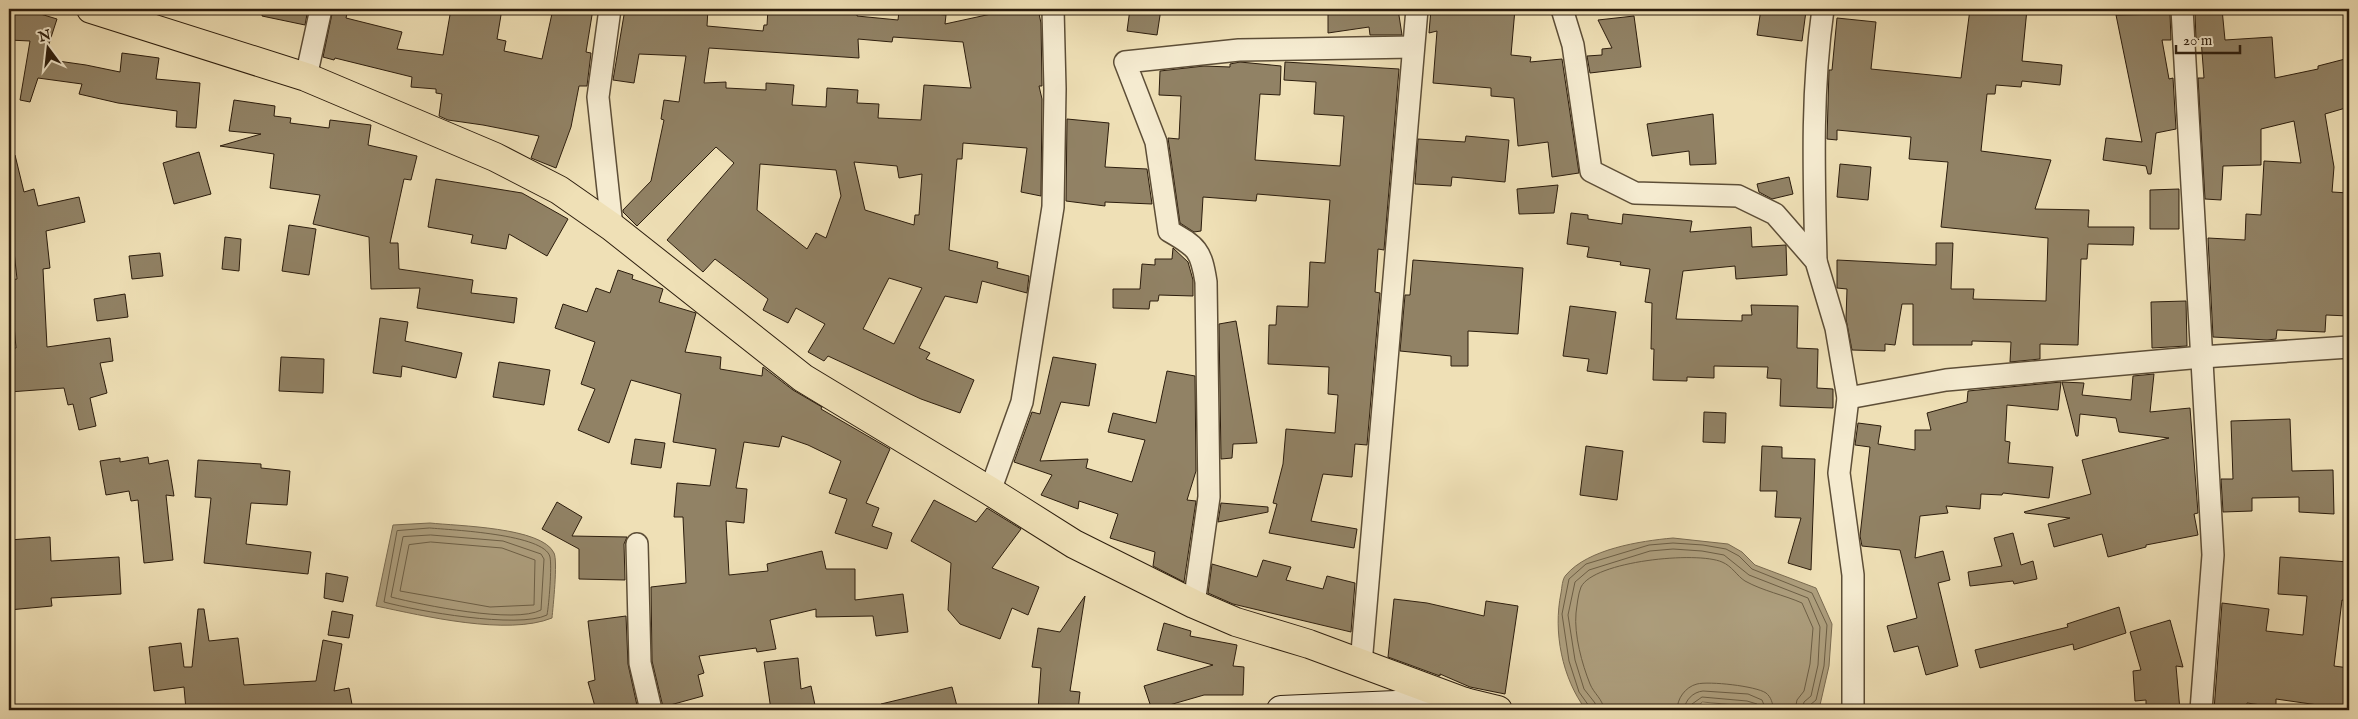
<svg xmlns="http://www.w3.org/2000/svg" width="2358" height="719" font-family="'IM FELL English',serif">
<rect width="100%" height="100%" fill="#efe0b6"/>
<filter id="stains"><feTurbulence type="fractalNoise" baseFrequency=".004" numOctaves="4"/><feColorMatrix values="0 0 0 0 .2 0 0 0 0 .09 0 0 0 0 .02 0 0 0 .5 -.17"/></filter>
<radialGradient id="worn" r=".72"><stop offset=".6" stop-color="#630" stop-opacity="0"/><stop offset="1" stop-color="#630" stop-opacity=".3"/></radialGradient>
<g fill="#ad9e7d" stroke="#796a50">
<path d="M430 523C457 526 542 527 554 553 558 561 553 607 552 618 507 636 424 616 376 606L393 525Z"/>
<path d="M1673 538 1728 544 1742 552 1755 565 1816 588 1832 624 1829 666 1820 705 1809 710H1762L1747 706 1702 702 1696 710H1586C1562 678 1553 632 1561 593 1562 588 1562 579 1566 575 1588 549 1640 541 1673 538Z"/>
</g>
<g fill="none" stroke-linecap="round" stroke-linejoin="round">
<g stroke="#6c5e45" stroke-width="1">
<path d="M430 528C451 530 545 534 550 557 552 567 549 604 547 615 518 629 417 611 384 602L397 531Z"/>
<path d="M431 535 503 541 541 554 544 559 541 610C515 624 422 605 391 597L403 537Z"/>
<polygon points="431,542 502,548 535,560 534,605 490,607 400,591 409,545"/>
<polyline points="1590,710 1589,706 1579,692 1569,661 1562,614 1569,579 1586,564 1649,545 1673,543 1703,545 1726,549 1739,556 1752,569 1812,593 1827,625 1824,666 1816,700 1810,705 1809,710"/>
<polyline points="1596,710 1595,703 1584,689 1575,660 1568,615 1575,582 1589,570 1650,551 1673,549 1702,551 1724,555 1749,575 1808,598 1820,627 1818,665 1811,696 1804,702 1802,710"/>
<path d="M1604 710C1603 699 1594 694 1590 684 1582 664 1574 635 1576 613 1577 606 1578 594 1581 587 1594 561 1697 551 1722 562 1732 566 1737 576 1745 581 1763 591 1784 595 1802 603L1813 628 1810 664 1804 691 1797 700 1795 710"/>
<path d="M1677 710C1677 699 1685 687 1697 684 1709 681 1756 686 1766 693 1771 697 1773 703 1773 710"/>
<path d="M1684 710C1685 700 1693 692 1703 691L1748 694 1762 700 1766 710"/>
<polyline points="1691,710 1692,704 1702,697 1747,701 1757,704 1760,710"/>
</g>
</g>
<g fill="#918265" stroke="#2c1d0d" fill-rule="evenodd">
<polygon points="9,9 24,9 57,19 44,59 86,65 120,72 122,53 159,58 156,79 200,83 196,128 176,127 177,111 118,103 79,94 82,84 38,78 30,102 20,100 30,41 9,40"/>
<polygon points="263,9 308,9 305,25 262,16"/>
<polygon points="333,9 348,9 346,18 402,32 397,49 443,55 451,9 502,9 497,39 506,41 504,51 542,59 553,9 593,9 586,52 591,53 587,86 579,86 571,127 556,168 531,158 539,136 483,125 448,120 439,116 442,94 436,93 436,89 411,87 412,77 335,58 334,60 323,57"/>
<path d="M625 9 670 12V9H708L707 26 763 31 764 25H767L768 9H858L857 16 898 20 899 11 946 15 945 24 991 14 990 9H1038L1041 23 1042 86H1039L1042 99 1041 196 1021 192 1027 148 963 143 962 159H957L949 250 998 262 997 268 1029 276 1027 293 982 281 977 303 945 296 919 348 930 353 926 359 974 380 960 413 921 399 828 356 824 361 808 352 825 324 796 308 788 323 763 310 768 299 715 259 703 272 667 240 734 163 716 147 637 226 623 212V210L651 181 664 120 661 119 664 100 679 102 686 56 639 54 634 83 613 80ZM893 37 963 42 971 88 924 85 921 120 878 118 879 104 857 103 858 90 827 88 826 107 792 105 794 85 766 83V90L726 88V82L704 83 709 48 859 58 858 39 892 42ZM854 162 897 166 899 178 922 174 919 215H915L914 225 865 210ZM760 164 836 170 841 196 826 238 816 233 807 249 757 210ZM889 278 922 288 894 344 863 329Z"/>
<polygon points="1130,9 1161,9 1157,35 1127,31"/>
<polygon points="1328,9 1398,9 1402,35 1370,35 1369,27 1328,33"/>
<polygon points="1431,9 1458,12 1459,9 1515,9 1511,55 1531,57 1530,62 1562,59 1579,173 1552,177 1548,142 1518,146 1514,98 1491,96 1491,88 1433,83 1437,31 1429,33"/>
<polygon points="1761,9 1806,11 1802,41 1757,35"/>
<polygon points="1970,9 2027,9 2022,61 2062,65 2060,85 2022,81 2021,87 1996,85 1995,94 1987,94 1981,151 2051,160 2035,209 2089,210 2088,227 2134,227 2133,245 2088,244 2087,259 2081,259 2078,345 2040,344 2040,359 2010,362 2011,342 1972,341 1972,345 1913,345 1913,304 1902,304 1895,345 1885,344 1885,351 1852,350 1846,319 1847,289 1837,288 1837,260 1936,265 1936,243 1953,243 1951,289 1974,289 1973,299 2046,301 2048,238 1941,227 1948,162 1909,159 1911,137 1837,130 1837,140 1827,139 1829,70 1832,70 1837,18 1876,22 1871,69 1961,78"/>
<polygon points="2202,9 2222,9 2225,40 2272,37 2275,78 2318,69 2318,66 2349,58 2349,107 2325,114 2334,167 2332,192 2349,193 2349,316 2326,315 2325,332 2277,330 2276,339 2267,340 2213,337 2208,238 2245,240 2246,214 2261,215 2264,161 2301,163 2294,121 2261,129 2261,165 2223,166 2221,200 2205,199 2198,78 2204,78 2201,39 2196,40 2195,13 2203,13"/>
<polygon points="2170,14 2171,40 2162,40 2169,79 2173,78 2176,129 2156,133 2151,174 2148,174 2146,166 2103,160 2106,138 2142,142 2116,15"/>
<polygon points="1634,16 1641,67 1590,73 1587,56 1602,55 1602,49 1612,48 1598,20"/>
<polygon points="1240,62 1281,66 1280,95 1260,94 1255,160 1340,166 1344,116 1314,114 1316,82 1284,80 1285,62 1399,69 1384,250 1378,249 1375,292 1380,293 1367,445 1355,444 1352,477 1323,474 1311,521 1357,529 1354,548 1269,533 1277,504 1273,503 1283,464 1286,429 1335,433 1338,395 1328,394 1329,367 1268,364 1269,325 1276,325 1277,306 1308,307 1310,262 1325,263 1330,200 1257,194 1256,201 1203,197 1201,231 1194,232 1180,223 1168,138 1179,139 1181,96 1159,95 1160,71 1204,66 1230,67 1230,64"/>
<polygon points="234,100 275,106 274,116 291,118 290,123 329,128 330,120 371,125 368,145 417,156 411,180 404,179 390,243 398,243 399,269 473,280 471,293 517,298 514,323 417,308 420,288 371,289 369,237 313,224 320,195 270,188 274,154 220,146 261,134 229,131"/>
<polygon points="1713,114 1716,164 1690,165 1689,151 1652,156 1647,124"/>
<polygon points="1067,119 1109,123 1105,167 1147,169 1152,204 1105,202 1105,206 1066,201"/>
<polygon points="1466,136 1509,140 1505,182 1452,177 1451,186 1415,184 1418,139 1465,142"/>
<polygon points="199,152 211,194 174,204 163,163"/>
<polygon points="9,155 15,155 24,192 34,189 38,206 79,197 85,222 46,231 50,268 43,269 47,347 110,338 113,361 100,363 107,393 90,398 96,426 79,430 73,404 68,405 64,388 9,392 9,348 16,348 10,280 17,279 11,224 9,225"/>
<polygon points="1840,164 1871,167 1868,200 1837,197"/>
<polygon points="1789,177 1793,194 1772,199 1759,192 1757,184"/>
<polygon points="436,179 522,193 568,219 547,256 509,234 506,249 471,243 473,235 428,227"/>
<polygon points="1558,185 1554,213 1519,214 1517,189"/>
<polygon points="2179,189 2179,229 2150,229 2150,190"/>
<polygon points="1571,213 1588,215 1588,219 1622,224 1623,214 1692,221 1690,232 1751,227 1752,247 1786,245 1787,275 1736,279 1735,266 1683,271 1676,319 1742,321 1742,315 1752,315 1751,305 1798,306 1797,348 1818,349 1817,388 1833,389 1833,408 1780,406 1781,379 1767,378 1768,367 1714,366 1714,378 1687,377 1687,381 1653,380 1654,349 1651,349 1652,303 1645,302 1650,269 1620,265 1621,262 1587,257 1589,247 1567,244"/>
<polygon points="289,225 316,229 309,275 282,271"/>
<polygon points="225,237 241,239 239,271 222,269"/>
<polygon points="1173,248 1188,262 1193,280 1193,296 1159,295 1158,301 1150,301 1149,309 1113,308 1113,289 1140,289 1142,264 1155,265 1155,259 1172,259"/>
<polygon points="160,253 163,276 132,279 129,256"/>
<polygon points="1413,260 1523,268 1518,334 1468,331 1468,366 1451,366 1451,356 1400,351 1405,295 1410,295"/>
<polygon points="618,270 633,275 632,279 663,289 659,302 696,313 685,352 721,357 720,369 762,376 763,367 793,390 822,407 821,409 890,449 866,503 879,508 872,526 892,533 887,549 835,533 847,499 829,493 841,461 808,445 782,436 779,447 744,442 736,488 747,489 744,523 726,521 729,575 768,571 767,564 822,551 826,569 855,569 855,600 903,594 908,632 876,636 873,616 816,617 816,609 770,620 776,649 757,652 756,648 699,656 704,673 698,675 703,696 663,707 652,661 651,587 686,583 683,517 674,517 677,483 710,486 716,449 673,442 681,394 631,380 609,443 578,430 595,389 581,384 595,342 555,328 563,304 587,312 596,288 610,293"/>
<polygon points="125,294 128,317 97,321 94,299"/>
<polygon points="2186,301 2187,346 2152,348 2151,302"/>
<polygon points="1570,306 1616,312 1607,374 1587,371 1589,359 1563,356"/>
<polygon points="380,318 408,322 405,341 462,353 456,378 402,366 401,377 373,373"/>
<polygon points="1236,321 1257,443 1233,444 1232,458 1221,459 1219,324"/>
<polygon points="281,357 324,359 323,393 279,391"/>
<polygon points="1053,357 1096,364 1089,406 1061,402 1040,461 1088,459 1086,468 1132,482 1145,440 1108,432 1113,413 1156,423 1167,371 1195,376 1196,471 1187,500 1196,501 1184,582 1153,566 1155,552 1110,538 1118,514 1079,501 1078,509 1041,495 1052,475 1014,462 1032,412 1040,414"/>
<polygon points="499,362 550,370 544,405 493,397"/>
<polygon points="2154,374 2150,412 2190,408 2198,513 2194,514 2198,535 2146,545 2146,547 2108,557 2102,534 2054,547 2048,524 2070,518 2025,513 2024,512 2091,494 2082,460 2169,438 2119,432 2116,418 2080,414 2078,436 2076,436 2062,382 2084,383 2082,395 2131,400 2133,376"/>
<polygon points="2061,382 2058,410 2007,405 2005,441 2010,442 2008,463 2053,467 2049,498 2003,493 2002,495 1981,494 1980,509 1946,506 1948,513 1920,516 1915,558 1943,551 1950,580 1938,583 1958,666 1926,675 1918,646 1894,652 1887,626 1917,618 1900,550 1862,546 1860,536 1870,447 1855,445 1858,423 1881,426 1878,444 1915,450 1915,430 1931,430 1927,413 1967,402 1968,391"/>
<polygon points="1704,412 1726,413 1725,443 1703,442"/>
<polygon points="2290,419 2292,471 2333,470 2334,514 2299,512 2299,497 2252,498 2252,511 2223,512 2221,479 2233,479 2231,421"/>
<polygon points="635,439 665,443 661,468 631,464"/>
<polygon points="1586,446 1623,451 1617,500 1580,495"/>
<polygon points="1762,446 1782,447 1782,458 1815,459 1811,570 1788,563 1801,518 1775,517 1777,491 1760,491"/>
<polygon points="148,457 149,464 168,460 174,496 166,495 173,560 144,563 138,500 131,501 129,491 106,495 100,461 120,458 120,462"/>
<polygon points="198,460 261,464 261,468 290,471 287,505 251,503 246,544 311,552 308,574 204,563 211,498 195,497"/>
<polygon points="934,500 976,522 987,508 1021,529 992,568 1039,587 1028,615 1012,608 1000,639 960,624 948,610 951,563 911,541"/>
<polygon points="557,502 582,517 572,536 627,537 624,544 625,580 579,579 579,549 542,529"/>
<polygon points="1221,503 1268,507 1268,512 1218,522"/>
<polygon points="2013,533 2021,565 2033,561 2037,579 2014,584 2013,581 1970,586 1968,572 2002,566 1994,538"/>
<polygon points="50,537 51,561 119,557 121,594 51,598 52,606 9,610 9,540"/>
<polygon points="2280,557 2349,562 2348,601 2342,600 2334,666 2349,668 2349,710 2317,707 2318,705 2276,699 2276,707 2247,703 2246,710 2214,710 2222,603 2269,609 2266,631 2303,635 2307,596 2278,594"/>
<polygon points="1263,560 1291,567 1286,580 1323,589 1327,576 1355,583 1351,632 1233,604 1208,593 1212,564 1257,577"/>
<polygon points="326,573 348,577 343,602 324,598"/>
<polygon points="1085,596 1070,691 1080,692 1078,710 1038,710 1041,668 1032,667 1038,628 1060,632"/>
<polygon points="1394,599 1427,603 1484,616 1486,601 1518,606 1505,694 1470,687 1440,674 1440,676 1388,657"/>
<polygon points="2119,607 2126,633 2074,650 2073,644 1980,668 1975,650 2068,627 2067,624"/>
<polygon points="198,609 204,609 209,641 238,638 244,685 316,681 323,640 342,644 334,691 349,688 353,710 186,710 184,687 154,691 149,647 181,643 184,667 192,667"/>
<polygon points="332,611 353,615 349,638 328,635"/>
<polygon points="626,616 628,664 638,710 596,710 588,682 595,680 588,621"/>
<polygon points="2170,620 2183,667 2176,666 2180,710 2146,710 2146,700 2135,701 2133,671 2141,670 2130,632"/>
<polygon points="1164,623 1191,631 1190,636 1237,645 1233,666 1244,667 1243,695 1204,695 1152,710 1144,686 1213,665 1157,650"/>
<polygon points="798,658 801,689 811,686 816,710 771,710 764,662"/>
<polygon points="952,687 958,710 882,710 881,704"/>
</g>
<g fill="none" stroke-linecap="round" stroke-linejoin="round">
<defs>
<g id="street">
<polyline points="610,9 598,97 612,227"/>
<polyline points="1562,9 1573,45 1591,171 1635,193 1738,196 1775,214 1816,261 1836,328 1848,398 1839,473 1853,575 1853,710"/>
<polyline points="2182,9 2213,555 2201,710"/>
<polyline points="306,77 321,9"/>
<path d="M1816 261C1814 174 1811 95 1823 9"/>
<polyline points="1848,398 1946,380 2202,357 2349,347"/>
<polyline points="990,491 1022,402 1053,207 1055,89 1053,9"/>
<polyline points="637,544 640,663 651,710"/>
<path d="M1194 604 1209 497 1206 282C1201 250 1197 247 1169 231L1156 142 1125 62 1239 50 1413 47"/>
<polyline points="1361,664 1417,9"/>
</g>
<polyline id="secondary" points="1281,710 1465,702"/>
<polyline id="highway" points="91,9 306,77 495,157 559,190 612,227 803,378 990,491 1074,544 1194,604 1236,622 1309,644 1465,702 1498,710"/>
</defs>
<use href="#street" stroke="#5d4e37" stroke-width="24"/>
<use href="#secondary" stroke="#2c1d0d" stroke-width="30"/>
<use href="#highway" stroke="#2c1d0d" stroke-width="30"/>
<use href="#street" stroke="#f5ebd0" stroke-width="21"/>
<use href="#secondary" stroke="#f5ebd0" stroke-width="28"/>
<use href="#highway" stroke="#efe0b6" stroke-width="28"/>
</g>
<rect width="2358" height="719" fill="none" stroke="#efe0b6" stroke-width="30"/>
<rect x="10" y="10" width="2338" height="699" fill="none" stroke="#2c1d0d" stroke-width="2.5"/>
<rect x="15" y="15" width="2328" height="689" fill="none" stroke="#2c1d0d"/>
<g transform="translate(48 48) rotate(345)" stroke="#f5ebd0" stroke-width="4" paint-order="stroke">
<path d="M0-4L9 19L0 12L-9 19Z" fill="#2c1d0d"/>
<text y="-8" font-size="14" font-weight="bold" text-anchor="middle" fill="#2c1d0d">N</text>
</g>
<path d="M2176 45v8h64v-8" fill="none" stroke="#2c1d0d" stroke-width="2.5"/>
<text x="2183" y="45" font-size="15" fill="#2c1d0d" stroke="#f5ebd0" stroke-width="4" paint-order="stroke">20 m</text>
<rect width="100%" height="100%" filter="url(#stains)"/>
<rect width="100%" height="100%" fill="url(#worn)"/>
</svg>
